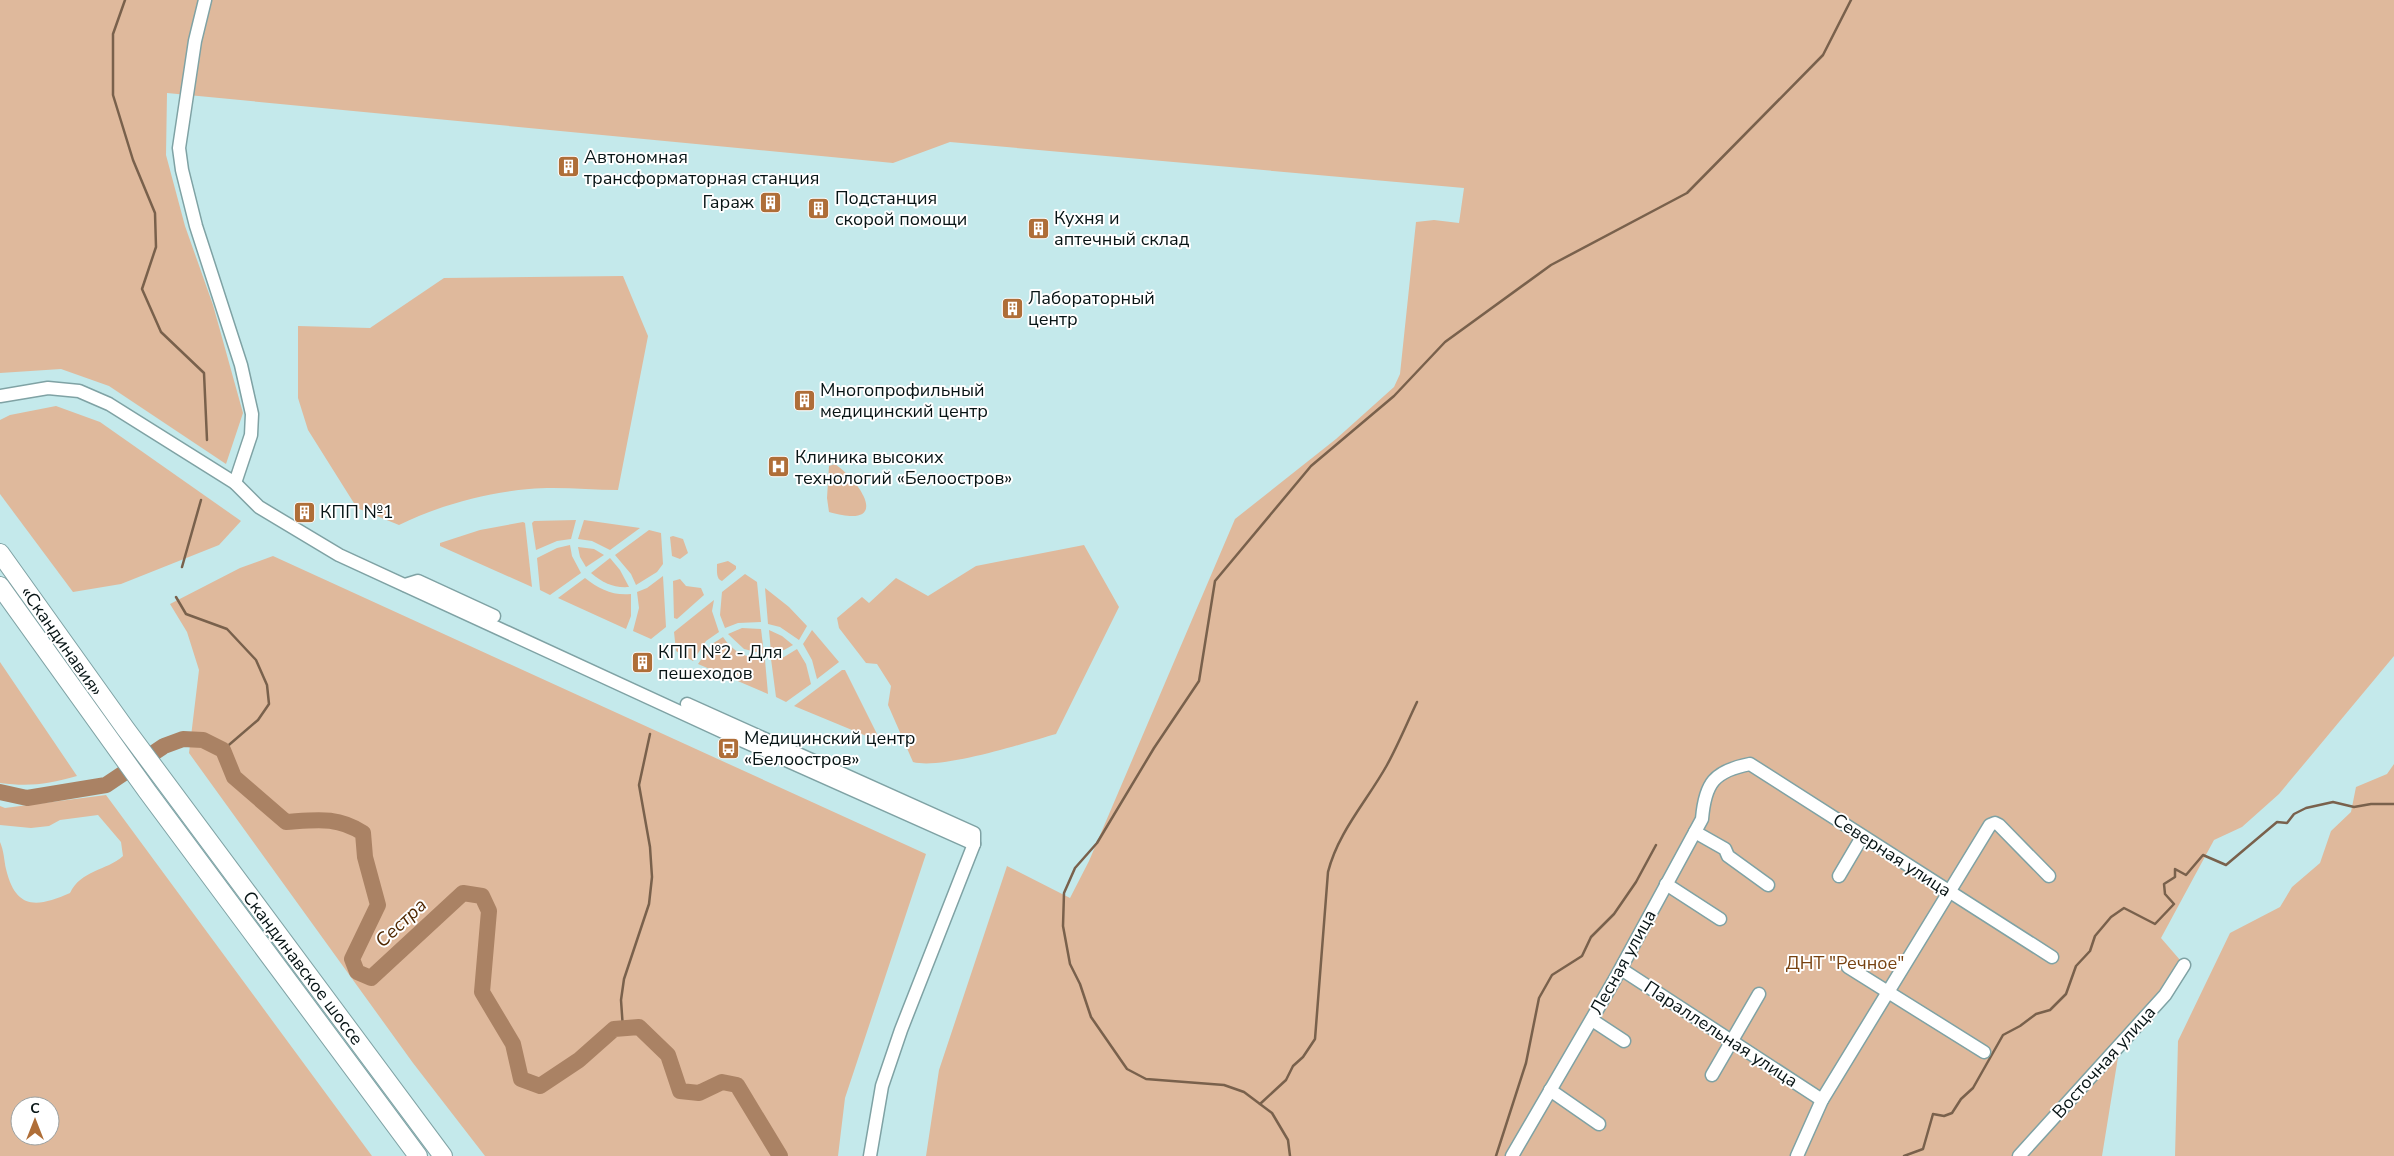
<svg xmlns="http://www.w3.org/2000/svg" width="2394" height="1156" font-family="'Nunito Sans',sans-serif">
<rect width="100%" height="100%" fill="#c4e9eb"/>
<g fill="#dfb99c" fill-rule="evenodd">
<polygon points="0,0 2394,0 2394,656 2279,794 2242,827 2214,840 2161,938 2180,960 2183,968 2120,1045 2102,1156 926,1156 939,1070 1007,866 1070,898 1089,861 1235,519 1336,439 1394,387 1400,374 1416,222 1434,220 1459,223 1464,188 950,142 893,163 167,93 166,155 185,226 213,305 243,413 226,464 109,386 61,369 0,373"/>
<path d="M623 276 648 336 618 490C589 490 558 486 529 489 483 493 441 505 399 525L357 508 308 430 298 398V326L370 328 444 278Z"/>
<polygon points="56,406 100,422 241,521 219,545 121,584 73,592 0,494 0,420 10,415"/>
<path d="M835 464C863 484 891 530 829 512L827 498 829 466Z"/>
<polygon points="576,520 571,539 557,541 536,550 532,523 534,521"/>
<polygon points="584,520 640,528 610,550 592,541 578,539"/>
<polygon points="523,522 525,523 532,587 440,546 440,543 480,530"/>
<polygon points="649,530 661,533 663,564 657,572 636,585 631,574 615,555"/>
<polygon points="673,536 683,539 688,553 680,559 672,556 670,537"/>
<polygon points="570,545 572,556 581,573 550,595 540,590 537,558 557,548"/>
<path d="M1084 545 1119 607 1056 734C1024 743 942 770 913 762L888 705 891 686 877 664 866 663 839 628 837 618 862 597 869 603 896 578 928 596 976 566Z"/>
<polygon points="578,547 594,549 604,555 586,567 580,557"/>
<polygon points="273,556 926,854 845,1098 838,1156 485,1156 413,1063 189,753 199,670 187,632 170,604 240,568"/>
<path d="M610 558 620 570 629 587C613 588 603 583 591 573Z"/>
<path d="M728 561 736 566V569L722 581C716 579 717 572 717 564Z"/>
<polygon points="745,574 757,582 761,622 738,623 725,628 720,615 722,592"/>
<polygon points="663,576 666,627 651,639 633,631 639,608 637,592 647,588"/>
<path d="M585 578C599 589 613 596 631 594V616L626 629 558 598Z"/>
<polygon points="680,579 686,586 701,588 704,595 677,619 674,618 673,581"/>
<polygon points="765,588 789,607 807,626 799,640 780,627 768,624"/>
<polygon points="714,600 712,611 719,632 706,641 693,661 676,651 674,632"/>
<polygon points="742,628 761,629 764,654 744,649 728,634"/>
<polygon points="769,630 782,636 793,645 784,650 771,652"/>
<polygon points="812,630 839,662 817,679 812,660 803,644"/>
<path d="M723 637C733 652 746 658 765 660L768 694 698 664 712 644Z"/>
<polygon points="797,649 806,664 811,684 786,702 776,697 771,659 784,657"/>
<path d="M0 662 2 665 77 776C48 784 30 787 0 783Z"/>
<polygon points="842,670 845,670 881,742 794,706"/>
<polygon points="2394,764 2394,1156 2175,1156 2178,1041 2230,933 2280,907 2292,887 2320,863 2331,831 2351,812 2356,787 2387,774"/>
<path d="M106 795 372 1156H0V842C4 851 4 860 6 869 16 911 38 907 70 893 81 870 106 871 123 856L121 842 98 815 60 820 49 826 31 828 0 825V806L5 808ZM20 1106H50V1136H20Z"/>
</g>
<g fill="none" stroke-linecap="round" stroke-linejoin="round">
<g stroke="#79614c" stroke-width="2.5">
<polyline points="125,0 113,34 113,95 133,160 155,213 156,247 142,289 161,332 204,373 207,440"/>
<polyline points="182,567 201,500"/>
<polyline points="176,597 186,614 227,629 256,660 267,685 269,704 258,720 223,750"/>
<polyline points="623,1029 621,1000 624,979 649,904 652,877 650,847 639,785 650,734"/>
<path d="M1260 1104 1286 1080 1293 1066 1303 1057 1315 1039 1328 872C1338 832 1367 801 1387 765 1398 745 1407 723 1417 702"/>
<polyline points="1290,1156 1288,1140 1272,1113 1244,1092 1224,1085 1146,1079 1127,1069 1091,1017 1080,984 1070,964 1063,926 1064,893 1075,868 1097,843 1154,748 1199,681 1215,581 1311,466 1394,396 1445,342 1551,265 1687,193 1823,55 1851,0"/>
<polyline points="1496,1156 1526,1063 1539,998 1552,975 1582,956 1591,937 1614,914 1636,882 1656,845"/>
<polyline points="1904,1156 1923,1149 1933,1114 1944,1116 1952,1113 1961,1099 1973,1088 2003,1035 2020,1026 2036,1014 2050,1010 2066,994 2076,966 2090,951 2095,936 2111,917 2124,908 2155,924 2174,904 2165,894 2164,884 2175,877 2175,869 2186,875 2203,855 2226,865 2277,822 2287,823 2294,814 2306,808 2333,802 2354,807 2371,804 2394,804"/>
</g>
<path stroke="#aa8264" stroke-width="16" d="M0 792 27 798 106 785 164 746 183 739 203 740 223 750 234 777 286 822C316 820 337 816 363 833L365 857 378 905 352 959 357 972 371 978 463 893 482 896 489 911 482 992 513 1044 521 1079 540 1086 579 1060 614 1029 639 1027 668 1055 680 1091 699 1093 722 1082 737 1085 780 1156"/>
<defs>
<g id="minor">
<polyline points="205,0 195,41 179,148 182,170 196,226 241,365 252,414 251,435 235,483"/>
<polyline points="0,396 48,388 79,391 109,404 235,483 259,507 339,555 732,736 974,844"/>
<polyline points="405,585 418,581 494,616"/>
<polyline points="687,704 974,833 974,844 901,1030 882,1086 870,1156"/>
<polyline points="1695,832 1725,849 1728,856 1768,885"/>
<polyline points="1839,876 1862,837"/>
<polyline points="1666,884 1720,919"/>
<polyline points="1848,967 1984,1052"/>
<polyline points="1621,969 1822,1100"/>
<polyline points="1592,1020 1624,1041"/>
<polyline points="1712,1075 1759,994"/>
<polyline points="1550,1090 1599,1124"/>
<path d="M1512 1156 1615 979 1702 819C1705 783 1714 771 1750 764L2052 957"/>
<polyline points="1797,1156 1822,1100 1990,825 1995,823 1999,825 2049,876"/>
<polyline points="2019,1156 2165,995 2184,965"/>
</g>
<g id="highway">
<polyline points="0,553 125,728 443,1156"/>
<polyline points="0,586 147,791 418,1156"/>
</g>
</defs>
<use href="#minor" stroke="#7fa2a4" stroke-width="15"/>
<use href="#highway" stroke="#7fa2a4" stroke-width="20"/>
<use href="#minor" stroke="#fff" stroke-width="12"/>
<use href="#highway" stroke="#fff" stroke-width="18"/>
</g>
<defs>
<symbol id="building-square" viewBox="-11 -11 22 22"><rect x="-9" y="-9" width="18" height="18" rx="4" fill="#af6e38" stroke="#fff"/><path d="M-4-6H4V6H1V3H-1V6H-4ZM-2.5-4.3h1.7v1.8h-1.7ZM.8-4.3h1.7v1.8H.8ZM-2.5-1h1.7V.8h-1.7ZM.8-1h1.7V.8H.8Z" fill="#fff"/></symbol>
<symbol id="hospital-square" viewBox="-11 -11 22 22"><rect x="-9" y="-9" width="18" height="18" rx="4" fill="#af6e38" stroke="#fff"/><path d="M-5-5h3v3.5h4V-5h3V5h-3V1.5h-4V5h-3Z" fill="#fff"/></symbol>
<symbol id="bus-square" viewBox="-11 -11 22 22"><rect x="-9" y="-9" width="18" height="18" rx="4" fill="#af6e38" stroke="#fff"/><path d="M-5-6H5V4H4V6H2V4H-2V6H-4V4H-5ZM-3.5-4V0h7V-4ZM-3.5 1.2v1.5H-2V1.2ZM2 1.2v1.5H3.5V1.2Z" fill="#fff"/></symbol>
</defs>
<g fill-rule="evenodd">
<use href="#building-square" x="556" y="154" width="25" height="25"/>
<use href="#building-square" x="758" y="190" width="25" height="25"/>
<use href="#building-square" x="806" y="196" width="25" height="25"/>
<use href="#building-square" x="1026" y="216" width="25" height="25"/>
<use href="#building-square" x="1000" y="296" width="25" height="25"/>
<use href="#building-square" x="792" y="388" width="25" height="25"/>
<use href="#hospital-square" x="766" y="454" width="25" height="25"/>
<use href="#building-square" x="292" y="500" width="25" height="25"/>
<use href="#building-square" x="630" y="650" width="25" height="25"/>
<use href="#bus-square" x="716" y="736" width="25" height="25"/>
</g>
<g text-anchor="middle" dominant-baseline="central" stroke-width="4" stroke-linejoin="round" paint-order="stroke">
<g font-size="18" fill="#071415" stroke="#fff" text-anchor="start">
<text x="584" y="157">Автономная<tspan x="584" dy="21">трансформаторная станция</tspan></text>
<text x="835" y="198">Подстанция<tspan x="835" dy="21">скорой помощи</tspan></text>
<text x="754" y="202" text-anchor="end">Гараж</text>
<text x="1054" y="218">Кухня и<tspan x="1054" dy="21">аптечный склад</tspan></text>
<text x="1028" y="298">Лабораторный<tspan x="1028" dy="21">центр</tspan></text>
<text x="820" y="390">Многопрофильный<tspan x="820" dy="21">медицинский центр</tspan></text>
<text x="795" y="457">Клиника высоких<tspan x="795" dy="21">технологий «Белоостров»</tspan></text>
<text x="320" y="512">КПП №1</text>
<text x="658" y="652">КПП №2 - Для<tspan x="658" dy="21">пешеходов</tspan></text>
<text x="744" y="738">Медицинский центр<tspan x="744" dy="21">«Белоостров»</tspan></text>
</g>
<g font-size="18" fill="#071415" stroke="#fff">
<text transform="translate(62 641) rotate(55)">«Скандинавия»</text>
<text transform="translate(1892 855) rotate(33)">Северная улица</text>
<text transform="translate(1623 962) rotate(-61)">Лесная улица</text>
<text transform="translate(303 968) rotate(53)">Скандинавское шоссе</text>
<text transform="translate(1721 1034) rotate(33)">Параллельная улица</text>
<text transform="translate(2104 1062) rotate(-48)">Восточная улица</text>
</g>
<g font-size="18" fill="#774211" stroke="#fff">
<text x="1845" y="963">ДНТ "Речное"</text>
</g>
<g font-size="19" font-style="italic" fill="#502802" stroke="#fff">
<text transform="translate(401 923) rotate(-43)">Сестра</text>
</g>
</g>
<g transform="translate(35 1121)"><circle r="24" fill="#ffffff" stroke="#9ca1a1"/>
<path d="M0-4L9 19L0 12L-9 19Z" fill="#af6e38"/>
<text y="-8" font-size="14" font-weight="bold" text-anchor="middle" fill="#071415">С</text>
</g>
</svg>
